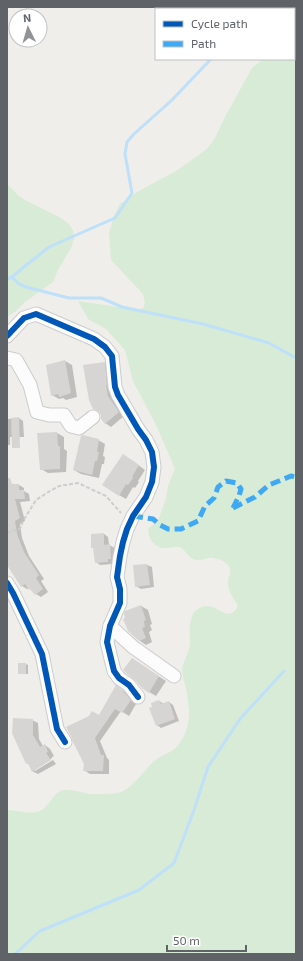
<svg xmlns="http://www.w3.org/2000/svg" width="303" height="961" font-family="'Exo 2',sans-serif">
<rect width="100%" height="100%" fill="#efeeea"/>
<g fill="#d8ebd6">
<path d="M294 35H296V954H7V810C18 810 29 815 40 811 50 807 53 791 64 790 71 789 78 792 85 793 94 795 110 794 118 793 131 790 143 772 152 763 159 756 165 755 173 750 177 748 182 740 184 736 186 731 188 724 189 718 190 711 187 696 186 688 185 683 182 676 182 670 183 660 191 651 190 641 190 631 188 628 192 617 192 616 193 613 194 612 196 610 199 608 202 607 217 601 228 626 238 606 235 600 228 592 228 584 227 577 234 571 227 564 223 560 214 557 208 558 203 559 201 561 196 560 187 558 186 549 179 547 175 546 171 548 167 548 156 549 148 540 148 529L158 521 166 498 168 486 175 469 157 427 133 381 125 350 106 329 88 319 78 301 137 310 143 308 145 303 143 294 111 260 109 233 114 216 120 204 137 192 176 171 207 149 215 138 226 115 252 68 263 59H294Z"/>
<polygon points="7,184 19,196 27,201 61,218 69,224 73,231 74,239 71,248 58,270 53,282 25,302 16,311 7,317"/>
</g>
<g fill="#0003">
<polygon points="65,361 72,365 77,397 66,400 63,398 59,399 52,395 47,366"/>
<polygon points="104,363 110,366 111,388 113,400 124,416 111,427 105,423"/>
<polygon points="19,418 23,421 24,437 10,437 10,445 7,445 7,419"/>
<polygon points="57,433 64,437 64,449 67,451 66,472 48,473 41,469"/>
<polygon points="98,440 105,444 103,456 105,457 104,464 102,464 99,478 81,474 74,470"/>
<polygon points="130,459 145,470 138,481 139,482 135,488 133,487 126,499 119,495"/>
<polygon points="7,483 19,485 24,488 24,491 29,494 30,501 20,502 25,521 20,524 22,538 29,556 44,579 41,581 48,592 41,597 36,594 29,588 27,589 22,586 7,562"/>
<polygon points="104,534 108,537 109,545 115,548 115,561 112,561 112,564 100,565 96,562"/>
<polygon points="147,565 152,567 154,587 141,589 136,586 134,566"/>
<polygon points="141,606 148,610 152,624 150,625 152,630 149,632 152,642 146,645 140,641"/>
<polygon points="138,663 166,681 156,696 142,688"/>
<polygon points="26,664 28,665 28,674 21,674 19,673"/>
<polygon points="122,690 129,695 136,704 129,716 121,711 100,741 107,758 109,760 109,774 90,774 84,770 99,716"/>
<polygon points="159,701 164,704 169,702 173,705 179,721 161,728 157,725"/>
<polygon points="32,720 38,723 39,739 43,746 45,745 50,749 54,756 52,757 52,758 35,769 35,771 53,760 56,764 38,774 32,771 30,765 27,763"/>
</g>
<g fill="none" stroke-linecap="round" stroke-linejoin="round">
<g stroke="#bfe0f9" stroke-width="3">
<polyline points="275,9 280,7"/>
<polyline points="12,277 19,284 26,287 69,298 101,298 122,307 203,324 269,343 296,358"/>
<polyline points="7,279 12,277 25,266 49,247 115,218 132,193 125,154 127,142 134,134 172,100 211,59"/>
<polyline points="15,954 40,931 139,890 174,863 194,810 208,767 240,719 284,671"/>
</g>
</g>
<g fill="#d6d5d3">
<polygon points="65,360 71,393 59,397 58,394 51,396 46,365"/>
<polygon points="105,362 107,385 106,385 108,396 119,412 105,424 101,419 101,415 99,412 96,410 93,409 89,400 83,365"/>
<polygon points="19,417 20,448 12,448 11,418"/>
<polygon points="57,432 58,446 60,446 60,469 40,470 37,433"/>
<polygon points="83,435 99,439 97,452 99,452 97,461 95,461 92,475 73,470 81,436"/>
<polygon points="123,454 139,465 132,477 133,478 128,485 126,484 119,496 102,485"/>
<polygon points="7,478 10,478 12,484 19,484 19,490 24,490 25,499 15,499 20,518 15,521 17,534 24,552 39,575 36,578 43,589 35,595 30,589 29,590 25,584 21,587 7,565"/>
<polygon points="104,533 104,545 110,544 111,559 108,559 108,562 95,563 93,548 91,548 91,534"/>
<polygon points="147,564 150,585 135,587 133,565"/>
<polygon points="141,605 146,620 144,621 145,627 142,628 146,638 139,641 128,631 123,619 125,618 124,613 125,611"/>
<polygon points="132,658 159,676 149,693 142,688 135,680 123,670"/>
<rect x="18" y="663" width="8" height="11"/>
<polygon points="116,685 123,691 131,700 122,713 115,709 95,738 101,755 104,755 103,771 83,771 84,764 73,742 72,738 66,727 89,716 92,711 99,715"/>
<polygon points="159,700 161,704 169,701 175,719 156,726 149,708 152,707 151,703"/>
<polygon points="13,718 33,719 33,735 40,747 45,744 48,752 46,753 51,760 32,772 28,763 26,764 12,733"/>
</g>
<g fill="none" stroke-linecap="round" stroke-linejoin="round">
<defs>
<g id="minor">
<polyline points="7,336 24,318 36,314 94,339 105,347 112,356 115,387 118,395 138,429 146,440 152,452 154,467 152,482 146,497 133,516 127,529 123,542 120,556 117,577 120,589 120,603 110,626 107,642 114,671 119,678 129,685 138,697"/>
<polyline points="7,358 16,360 30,385 37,412 49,415 64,415 71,426 79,428 93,417"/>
<polyline points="7,583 13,593 42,654 57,729 65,742"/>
<polyline points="110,626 133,647 174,676"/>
</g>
</defs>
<use href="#minor" stroke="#cbcccc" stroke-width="15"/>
<polyline stroke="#cacfcc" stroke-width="2" stroke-dasharray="4 2" stroke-linecap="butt" points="7,533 20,529 23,521 36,500 50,491 59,486 78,483 106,496 121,513"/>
<use href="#minor" stroke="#fdfcfc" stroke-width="13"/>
<g stroke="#3fa9f5" stroke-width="5" stroke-dasharray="10 5" stroke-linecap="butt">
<polyline points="233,508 255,497 269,485 291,476 296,477"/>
<polyline points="133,516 153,519 160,525 168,529 181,529 198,521 205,506 214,498 218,487 226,481 237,483 241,489 239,496 233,508"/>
</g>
<defs>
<g id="cycleway">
<polyline points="7,336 24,318 36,314 94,339 105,347 112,356 115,387 118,395 138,429 146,440 152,452 154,467 152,482 146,497 133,516 127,529 123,542 120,556 117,577 120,589 120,603 110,626 107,642 114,671 119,678 129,685 138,697"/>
<polyline points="7,583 13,593 42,654 57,729 65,742"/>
</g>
</defs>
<use href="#cycleway" stroke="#fff" stroke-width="8"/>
<use href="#cycleway" stroke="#0057b8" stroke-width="6"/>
</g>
<rect width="303" height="961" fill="none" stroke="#5f6368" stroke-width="16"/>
<rect x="155" y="8" width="140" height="52" fill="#ffffff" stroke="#bfc1c3"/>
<rect x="163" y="21" width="20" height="6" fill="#0057b8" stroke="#bfc1c3"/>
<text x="191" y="28" font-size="12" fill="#5f6368">Cycle path</text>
<rect x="163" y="41" width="20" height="6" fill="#3fa9f5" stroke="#bfc1c3"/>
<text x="191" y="48" font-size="12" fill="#5f6368">Path</text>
<g transform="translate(28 28) rotate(355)"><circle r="19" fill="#ffffff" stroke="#bfc1c3"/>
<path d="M0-3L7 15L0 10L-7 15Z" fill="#919496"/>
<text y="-6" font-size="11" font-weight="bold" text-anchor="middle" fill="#5f6368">N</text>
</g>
<path d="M167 945v6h79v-6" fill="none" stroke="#5f6368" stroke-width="2"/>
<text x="173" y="945" font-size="12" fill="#5f6368" stroke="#ffffff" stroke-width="3" paint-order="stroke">50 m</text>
</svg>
